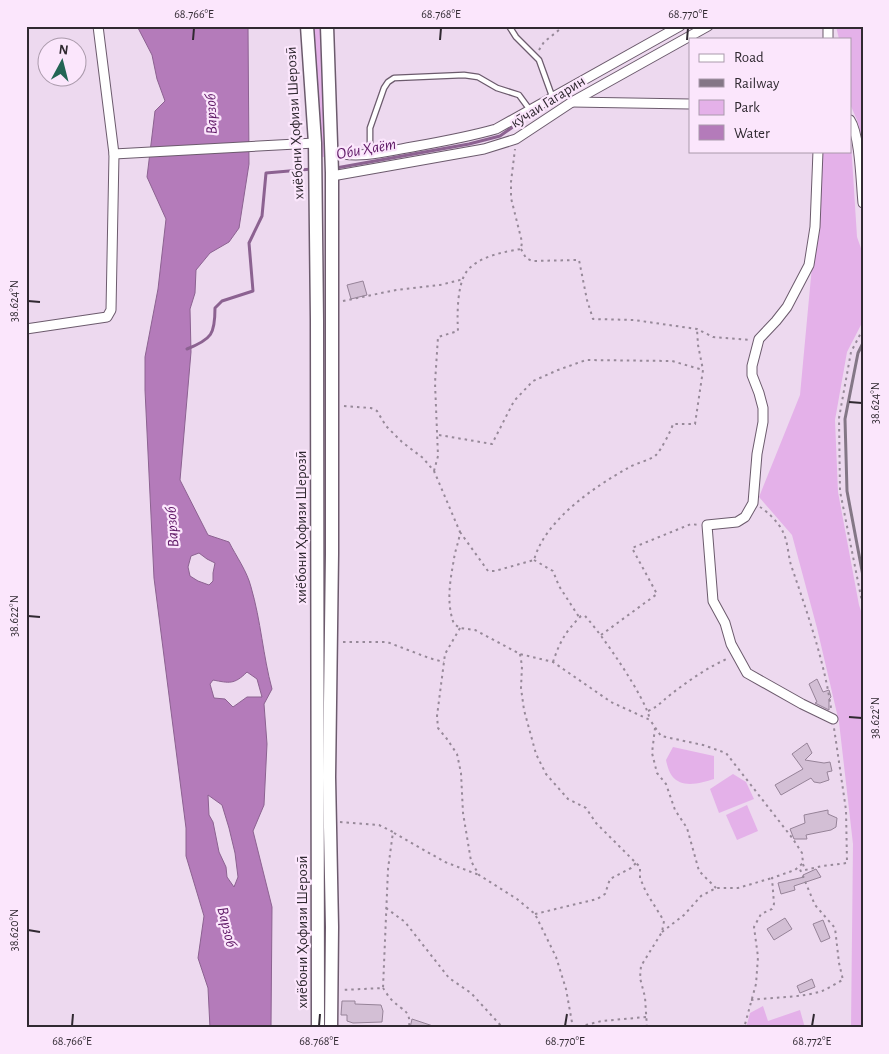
<svg xmlns="http://www.w3.org/2000/svg" width="889" height="1054" font-family="'Alegreya Sans',sans-serif">
<rect width="100%" height="100%" fill="#edd9ef"/>
<g fill="#e4b1e9">
<polygon points="310,26 324,26 327,157 315,157"/>
<polygon points="836,26 863,26 863,141 857,120 850,104 850,39 839,39"/>
<polygon points="850,127 857,237 863,254 863,321 847,352 835,420 838,492 859,605 863,617 863,1028 851,1028 853,844 839,722 817,628 792,535 759,497 800,395 812,266 821,151 850,151"/>
<path d="M673 747 714 756V779C701 783 682 789 672 776 669 772 667 765 666 760Z"/>
<polygon points="733,774 746,782 754,799 719,813 710,789"/>
<polygon points="747,805 758,831 737,840 726,815"/>
<polygon points="763,1006 768,1021 800,1010 805,1028 746,1028 750,1013"/>
</g>
<path fill="#b47bba" stroke="#8c6291" fill-rule="evenodd" d="M137 26H248L249 164 239 228 229 242 210 253 196 270 195 293 190 309 191 352 180 480 208 535 229 542C236 556 247 571 251 587 261 621 263 656 272 689L264 704 267 744 264 805 253 831 272 907 271 1028H210L208 988 198 958 204 916 186 856V828L154 578 145 390V357L158 289 166 219 147 177 155 111 165 101 157 79 152 55ZM199 553 207 559 215 563 213 573V581L209 585 198 581 190 576 188 567 191 556ZM247 672 257 679 262 697H247L233 707 225 699 214 698 210 684 213 680C229 683 234 685 247 672ZM208 795 222 805 229 828 235 853 238 877 234 887 227 877 226 867 219 852 213 822 209 815Z"/>
<g fill="none" stroke-linecap="round" stroke-linejoin="round">
<g stroke="#8c6291" stroke-width="3">
<polyline points="336,168 469,144 500,136 528,116"/>
<path d="M187 349C212 339 215 334 215 308L222 301 253 291 249 243 262 216 266 173 312 169"/>
</g>
</g>
<g fill="#d3bfd5" stroke="#968398">
<polygon points="363,281 367,295 351,299 347,285"/>
<polygon points="817,679 823,692 829,690 831,697 829,699 829,710 815,703 817,702 809,684"/>
<polygon points="807,743 812,753 805,760 824,763 830,762 832,771 827,772 829,780 820,783 814,782 811,778 781,795 775,785 803,769 792,754"/>
<polygon points="828,810 828,814 837,818 836,827 831,830 806,835 807,839 794,839 790,829 805,823 804,815"/>
<polygon points="816,869 821,877 794,886 795,890 781,894 778,883 804,877 803,875"/>
<polygon points="785,918 792,929 774,940 767,929"/>
<polygon points="823,920 830,938 821,942 813,924"/>
<polygon points="812,979 815,987 800,993 797,986"/>
<polygon points="342,1001 355,1001 355,1004 381,1005 383,1011 382,1022 353,1023 347,1021 347,1015 341,1015"/>
<polygon points="412,1019 433,1026 433,1028 410,1028"/>
</g>
<g fill="none" stroke-linecap="round" stroke-linejoin="round">
<defs>
<g id="service">
<polyline points="509,26 516,37 539,60 552,96"/>
<polyline points="370,154 370,128 384,88 388,82 394,78 464,75 478,77 497,88 519,95 530,110"/>
</g>
<g id="minor">
<polyline points="828,39 828,26"/>
<polyline points="572,102 690,104"/>
<path d="M850 120C860 135 861 183 863 203"/>
<polyline points="818,151 815,227 809,265 787,307 776,321 759,339 752,366 752,375 759,393 763,408 763,422 757,454 753,503 745,517 737,522 707,525 713,601 725,623 731,644 747,673 802,704 833,719"/>
<path d="M331 152C358 159 385 152 412 147 440 142 468 137 496 129L680 26"/>
<polyline points="114,154 315,143"/>
<polyline points="332,176 484,149 516,139 572,102 708,26"/>
<polyline points="26,329 107,317 111,310 114,154 98,26"/>
</g>
<g id="secondary">
<polyline points="307,26 315,143 317,320 318,1028"/>
<polyline points="327,26 332,173 332,554 329,777 332,927 331,1028"/>
</g>
</defs>
<use href="#service" stroke="#6c5b6d" stroke-width="7"/>
<use href="#minor" stroke="#6c5b6d" stroke-width="11"/>
<use href="#secondary" stroke="#6c5b6d" stroke-width="15"/>
<g stroke="#978999" stroke-width="2" stroke-dasharray="2.5 4" stroke-linecap="butt">
<polyline points="539,50 544,42 564,26"/>
<polyline points="521,249 526,258 532,261 579,260 587,300 593,319 634,320 697,329 713,337 751,340"/>
<polyline points="343,301 396,290 440,285 464,279"/>
<polyline points="863,329 851,352 839,418 840,491 863,607"/>
<path d="M344 406 371 408 377 411 386 426 402 442 423 458 434 471 460 532C459 542 455 550 454 559 450 581 446 603 454 624L460 628 475 630 520 654 553 662 611 702 650 720 661 736 703 745 726 753 793 839 802 853 803 863 795 870 772 878 774 904 772 909 761 914 754 927 758 957 756 984 744 1028"/>
<polyline points="439,435 492,444 514,401 533,381 558,370 586,360 672,361 703,370"/>
<path d="M434 471 438 456 435 383 438 337 458 331C457 315 457 284 467 271 479 256 504 252 521 249L522 242 511 198V182L515 149"/>
<path d="M760 507C768 512 779 523 783 532 788 542 788 555 791 565 807 612 824 660 831 708"/>
<path d="M460 532 488 571H495L534 560C545 520 594 487 628 468 636 463 651 460 656 455 661 450 671 431 673 424H695L703 370 698 345 697 329"/>
<polyline points="534,560 553,571 559,586 579,617"/>
<polyline points="460,628 445,654 437,716 438,728 447,739 457,754 461,773 463,813 471,861 479,875 517,899 535,914 556,957 566,989 573,1028"/>
<polyline points="601,635 657,594 632,548 691,524 699,525"/>
<polyline points="343,642 387,642 429,658 444,662"/>
<polyline points="520,654 522,666 521,688 524,710 536,754 546,774 568,799 586,808 596,823 640,867 640,878 646,892 664,921 662,932 641,966 640,978 645,997 647,1028"/>
<path d="M553 662C560 641 566 631 581 616H585C601 633 646 698 650 720"/>
<path d="M648 711C659 706 661 702 670 695 688 681 708 667 729 658"/>
<polyline points="655,728 652,753 657,773 666,784 675,810 687,828 699,871 716,888"/>
<polyline points="340,822 379,825 393,832 388,869 383,988 341,990"/>
<polyline points="394,833 445,862 479,875"/>
<polyline points="803,864 805,870 822,866 847,863 846,810 834,728"/>
<polyline points="386,908 405,922 449,978 471,993 503,1028"/>
<polyline points="535,914 597,899 605,894 610,879 631,868 636,863"/>
<polyline points="662,932 684,915 701,896 716,888 738,888 772,878"/>
<path d="M383 988C386 992 389 998 393 1001 404 1012 411 1010 409 1028"/>
<path d="M751 1000C774 997 801 998 822 991 829 988 836 983 843 980L839 963 835 928 815 905 799 867"/>
<polyline points="573,1028 602,1021 646,1017"/>
</g>
<use href="#service" stroke="#fff" stroke-width="4.5"/>
<use href="#minor" stroke="#fff" stroke-width="9"/>
<use href="#secondary" stroke="#fff" stroke-width="12"/>
<polyline stroke="#847786" stroke-width="3" points="863,343 858,353 845,419 847,491 863,576"/>
</g>
<path fill="none" stroke="#302931" stroke-width="2" d="M193 40 194 28M440 40 441 28M687 40 688 28M28 301 40 302M849 402 862 403M28 616 40 617M849 717 862 718M28 930 40 932M72 1026 73 1014M319 1026 320 1014M565 1026 567 1014M812 1026 814 1014"/>
<g text-anchor="middle" dominant-baseline="central" stroke-width="4.5" stroke-linejoin="round" paint-order="stroke">
<g font-size="15" fill="#302931" stroke="#fbe6fc">
<text transform="translate(548 102) rotate(-32)">кӯчаи Гагарин</text>
<text transform="translate(295 123) rotate(-93)">хиёбони Ҳофизи Шерозӣ</text>
<text transform="translate(301 527) rotate(-90)">хиёбони Ҳофизи Шерозӣ</text>
<text transform="translate(302 932) rotate(-90)">хиёбони Ҳофизи Шерозӣ</text>
</g>
<g font-size="16" font-style="italic" fill="#5e1765" stroke="#fbe6fc">
<text transform="translate(211 114) rotate(-92)">Варзоб</text>
<text transform="translate(366 149) rotate(-10)">Оби Ҳаёт</text>
<text transform="translate(172 527) rotate(-94)">Варзоб</text>
<text transform="translate(227 927) rotate(76)">Варзоб</text>
</g>
</g>
<rect width="889" height="1054" fill="none" stroke="#fbe6fc" stroke-width="55"/>
<rect x="689" y="38" width="162" height="115" fill="#fbe6fc" stroke="#aa9aab"/>
<rect x="699" y="54" width="25" height="8" fill="#ffffff" stroke="#aa9aab"/>
<text x="734" y="62" font-size="15" fill="#302931">Road</text>
<rect x="699" y="79" width="25" height="8" fill="#847786" stroke="#aa9aab"/>
<text x="734" y="88" font-size="15" fill="#302931">Railway</text>
<rect x="699" y="100" width="25" height="15" fill="#e4b1e9" stroke="#aa9aab"/>
<text x="734" y="112" font-size="15" fill="#302931">Park</text>
<rect x="699" y="125" width="25" height="15" fill="#b47bba" stroke="#aa9aab"/>
<text x="734" y="138" font-size="15" fill="#302931">Water</text>
<g transform="translate(62 62) rotate(7)"><circle r="24" fill="#fbe6fc" stroke="#aa9aab"/>
<path d="M0-4L9 19L0 12L-9 19Z" fill="#236555"/>
<text y="-8" font-size="14" font-weight="bold" text-anchor="middle" fill="#302931">N</text>
</g>
<rect x="28" y="28" width="834" height="998" fill="none" stroke="#302931" stroke-width="2"/>
<g font-size="12" text-anchor="middle" fill="#302931">
<text x="194" y="18">68.766°E</text>
<text x="441" y="18">68.768°E</text>
<text x="688" y="18">68.770°E</text>
<text transform="translate(14 301) rotate(-90)" y="4">38.624°N</text>
<text transform="translate(875 403) rotate(-90)" y="4">38.624°N</text>
<text transform="translate(14 616) rotate(-90)" y="4">38.622°N</text>
<text transform="translate(875 718) rotate(-90)" y="4">38.622°N</text>
<text transform="translate(14 930) rotate(-90)" y="4">38.620°N</text>
<text x="72" y="1045">68.766°E</text>
<text x="319" y="1045">68.768°E</text>
<text x="565" y="1045">68.770°E</text>
<text x="812" y="1045">68.772°E</text>
</g>
</svg>
